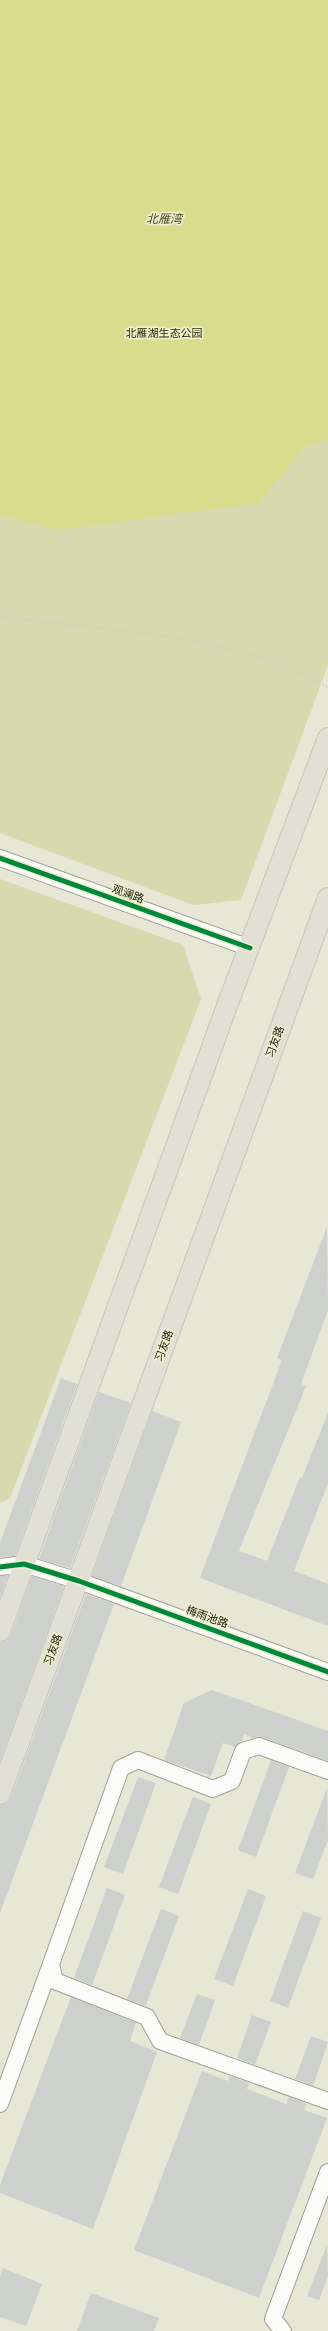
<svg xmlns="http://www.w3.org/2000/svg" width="328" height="2331" font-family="'Work Sans','Noto Sans SC',sans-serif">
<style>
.green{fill:#d7daae}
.water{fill:#d9dc8d}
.building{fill:#ced0ce}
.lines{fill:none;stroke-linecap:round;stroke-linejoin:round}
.minor-casing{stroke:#a0a193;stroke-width:18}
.major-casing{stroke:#c4c4bb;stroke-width:22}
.path{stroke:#cccdc7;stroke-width:2.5;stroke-dasharray:1 3;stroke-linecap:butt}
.minor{stroke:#fbfbf9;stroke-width:16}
.major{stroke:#e0e0d5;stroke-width:20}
.cycleway-casing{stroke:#edefcc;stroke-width:8}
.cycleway{stroke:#00873e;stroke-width:5}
.labels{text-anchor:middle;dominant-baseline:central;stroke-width:3.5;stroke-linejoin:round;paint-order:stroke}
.park-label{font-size:11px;fill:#2b2c00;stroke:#edefcc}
.street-label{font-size:11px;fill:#18190d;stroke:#edefcc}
.water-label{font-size:12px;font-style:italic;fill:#4c4e22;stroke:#edefcc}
</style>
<rect width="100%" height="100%" fill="#e6e7d4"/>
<!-- green -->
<g class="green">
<polygon points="0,0 328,0 328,665 241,900 193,905 0,833"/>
<polygon points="0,879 183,945 201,999 10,1498 0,1503"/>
</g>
<!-- water -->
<polygon class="water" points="0,0 328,0 328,438 305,447 258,503 58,530 0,515"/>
<!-- building -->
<g class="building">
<polygon points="327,1227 328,1310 301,1384 306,1386 239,1551 267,1561 300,1477 302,1478 328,1413 328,1483 294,1571 328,1584 328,1626 200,1578 282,1360 277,1358"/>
<polygon points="61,1378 77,1384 15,1556 0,1557 0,1543"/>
<polygon points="99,1392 131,1403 70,1568 39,1559"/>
<polygon points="152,1411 181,1422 121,1586 92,1576"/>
<polygon points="0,1576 8,1576 0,1597"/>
<polygon points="32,1576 64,1586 0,1761 0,1642 7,1640 11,1635"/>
<polygon points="86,1594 114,1604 0,1913 0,1805 7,1803 11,1798"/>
<polygon points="212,1690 328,1731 328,1761 262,1737 253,1738 244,1734 242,1741 235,1747 223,1743 211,1776 164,1760 184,1703"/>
<polygon points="271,1760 289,1767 256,1857 238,1850"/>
<polygon points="138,1777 156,1783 123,1874 104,1867"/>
<polygon points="327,1788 328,1840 313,1879 295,1873"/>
<polygon points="193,1797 211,1804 178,1894 159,1887"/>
<polygon points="107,1888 125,1895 92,1985 74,1978"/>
<polygon points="248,1889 266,1896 233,1986 214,1979"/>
<polygon points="161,1909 179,1916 146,2005 143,2005 127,1999"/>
<polygon points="303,1911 321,1918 288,2008 270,2001"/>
<polygon points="197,1994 215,2000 199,2045 180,2038"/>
<polygon points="71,1997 136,2023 130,2041 157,2052 93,2229 0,2193 0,2185"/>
<polygon points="252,2015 271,2022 255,2065 237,2058"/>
<polygon points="311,2036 328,2042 313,2086 295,2079"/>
<polygon points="202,2071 228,2081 230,2076 249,2083 247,2089 286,2104 289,2097 307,2104 304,2110 327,2118 259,2298 134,2250"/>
<polygon points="327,2245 328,2276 319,2300 307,2296"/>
<polygon points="3,2268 42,2284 26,2326 0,2317 0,2277"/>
<polygon points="91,2293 159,2318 154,2331 77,2331"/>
</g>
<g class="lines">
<defs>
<g id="minor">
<polyline points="0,858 250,948"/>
<polyline points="0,1567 24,1564 79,1581 328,1672"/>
<polyline points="328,1771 259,1746 243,1751 232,1781 213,1789 138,1760 121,1768 51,1964 55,1981 147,2017 160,2041 328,2101"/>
<polyline points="0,2104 51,1964"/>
<polyline points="283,2331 273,2319 328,2172"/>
</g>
<g id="major">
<polyline points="0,1631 228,1003 328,738"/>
<polyline points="0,1794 328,898"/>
</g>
</defs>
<!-- minor casing -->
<use href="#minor" class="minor-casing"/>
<!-- major casing -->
<use href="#major" class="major-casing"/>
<!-- path -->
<polyline class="path" points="0,617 145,633 207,643 272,660 328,687"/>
<!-- minor -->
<use href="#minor" class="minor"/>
<!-- major -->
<use href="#major" class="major"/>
<defs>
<g id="cycleway">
<polyline points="0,858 250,948"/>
<polyline points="0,1567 24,1564 79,1581 328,1672"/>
</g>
</defs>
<!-- cycleway casing -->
<use href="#cycleway" class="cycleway-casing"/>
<!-- cycleway -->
<use href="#cycleway" class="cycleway"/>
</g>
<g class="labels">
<!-- park labels -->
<g class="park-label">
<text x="164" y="333">北雁湖生态公园</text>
</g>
<!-- street labels -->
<g class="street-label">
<text transform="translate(128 894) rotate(20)">观澜路</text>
<text transform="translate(275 1042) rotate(-70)">习友路</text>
<text transform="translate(164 1346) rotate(-70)">习友路</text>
<text transform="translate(207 1617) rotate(20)">梅雨池路</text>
<text transform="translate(53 1650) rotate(-70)">习友路</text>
</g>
<!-- water labels -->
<g class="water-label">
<text x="164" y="219">北雁湾</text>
</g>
</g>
</svg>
